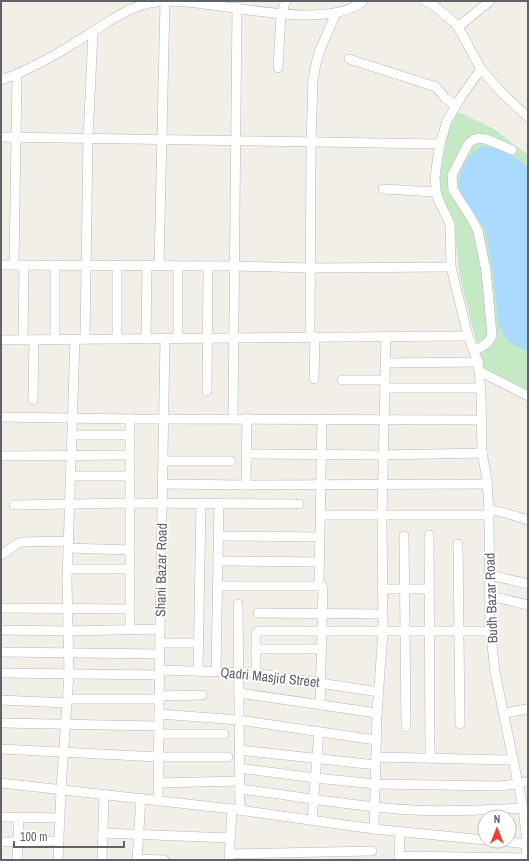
<svg xmlns="http://www.w3.org/2000/svg" width="529" height="861" font-family="'Archivo Narrow',sans-serif">
<style>
.green{fill:#c5e8c5}
.water{fill:#aadaff}
.lines{fill:none;stroke-linecap:round;stroke-linejoin:round}
.minor-casing{stroke:#b5b8bc;stroke-width:10}
.minor{stroke:#fff;stroke-width:9}
.labels{text-anchor:middle;dominant-baseline:central;stroke-width:3.5;stroke-linejoin:round;paint-order:stroke}
.street-label{font-size:14px;fill:#5f6368;stroke:#fff}
</style>
<rect width="100%" height="100%" fill="#f1efe8"/>
<!-- green -->
<polygon class="green" points="456,111 494,129 528,155 528,392 484,369 470,317 459,272 455,232 448,208 440,195 440,173 449,126"/>
<!-- water -->
<path class="water" d="M481,146C501,145 512,155 528,167V352L509,342L499,326L496,304L493,273L485,229L461,196L459,181L461,170L469,157Z"/>
<g class="lines">
<defs>
<g id="minor">
<polyline points="425,1 432,4 457,25 481,69 502,93 528,117"/>
<polyline points="458,27 490,1"/>
<polyline points="349,59 436,87 445,98 456,106"/>
<polyline points="278,68 281,14 286,1"/>
<polyline points="481,69 461,97 447,121 440,144 437,162 435,177 436,192 439,201 450,224 451,267 468,336 478,362 479,371 481,393 482,453 487,479 489,515 490,627 495,672 523,808 527,844 526,860"/>
<path d="M1,80C33,69 64,50 92,32C118,16 135,2 167,1C217,0 325,33 363,1"/>
<polyline points="1,137 440,144"/>
<polyline points="383,189 436,192"/>
<polyline points="1,265 235,266 311,268 451,267"/>
<polyline points="14,265 17,75"/>
<polyline points="159,266 165,1"/>
<polyline points="178,266 178,338"/>
<polyline points="310,337 311,142 313,79 316,64 320,50 336,13"/>
<polyline points="55,339 55,265"/>
<polyline points="85,339 88,138 93,32"/>
<polyline points="117,339 117,265"/>
<polyline points="146,339 147,265"/>
<polyline points="1,340 468,336"/>
<polyline points="23,340 24,265"/>
<path d="M474,351C481,347 489,344 492,335L486,271L478,231L470,216L453,190L452,175L466,148L469,143L473,140L478,138L486,139L512,150"/>
<polyline points="386,363 478,362"/>
<polyline points="479,371 528,396"/>
<polyline points="314,379 315,337"/>
<polyline points="342,380 385,380"/>
<polyline points="385,388 481,388"/>
<polyline points="207,391 208,266"/>
<polyline points="33,400 34,340"/>
<polyline points="1,417 130,419 481,420"/>
<polyline points="233,418 237,7"/>
<polyline points="130,419 130,629"/>
<polyline points="72,435 130,435"/>
<polyline points="247,454 383,455 482,453"/>
<polyline points="1,456 130,455"/>
<polyline points="163,461 231,461"/>
<polyline points="71,476 130,476"/>
<polyline points="163,484 246,485 247,418"/>
<polyline points="246,485 487,484"/>
<polyline points="14,505 130,503 299,504"/>
<polyline points="489,509 505,513 528,520"/>
<polyline points="321,515 489,515"/>
<polyline points="429,535 430,758"/>
<polyline points="219,536 320,537"/>
<polyline points="404,536 406,727"/>
<polyline points="458,544 460,724"/>
<polyline points="69,548 130,550"/>
<polyline points="1,555 17,544 22,542 69,541"/>
<polyline points="218,561 320,562"/>
<polyline points="68,569 130,569"/>
<polyline points="490,575 528,584"/>
<polyline points="319,585 322,419"/>
<polyline points="218,586 322,586 323,589 320,705"/>
<polyline points="383,589 429,589"/>
<polyline points="490,596 528,605"/>
<polyline points="238,604 240,810"/>
<polyline points="1,608 130,609"/>
<polyline points="258,613 383,614"/>
<polyline points="1,630 68,631 160,629"/>
<polyline points="160,643 199,643"/>
<polyline points="256,649 322,649"/>
<polyline points="1,652 160,654"/>
<polyline points="160,670 253,673 379,692"/>
<polyline points="198,671 201,503"/>
<polyline points="216,671 219,503"/>
<polyline points="1,673 160,675"/>
<polyline points="256,673 256,634 258,631 490,631"/>
<polyline points="239,693 377,713"/>
<polyline points="160,696 202,695"/>
<polyline points="67,699 160,699"/>
<polyline points="1,700 67,703"/>
<polyline points="504,713 528,709"/>
<polyline points="159,714 239,720 376,740"/>
<polyline points="1,723 159,726"/>
<polyline points="159,734 224,734"/>
<polyline points="1,749 159,757 228,757"/>
<polyline points="239,750 376,765"/>
<polyline points="376,757 514,760"/>
<polyline points="239,768 315,778 376,784 498,786 518,784 528,781"/>
<polyline points="1,783 232,809 374,829 485,840"/>
<polyline points="159,783 239,781"/>
<path d="M240,789C297,796 355,807 413,810C450,812 487,810 523,808"/>
<polyline points="158,801 160,629 165,338"/>
<polyline points="1,817 60,818"/>
<polyline points="312,820 319,732"/>
<polyline points="374,829 377,713 383,631 382,515 386,336"/>
<polyline points="103,833 230,838"/>
<polyline points="498,841 528,844"/>
<polyline points="1,842 59,841"/>
<polyline points="230,854 372,851"/>
<polyline points="399,856 526,858"/>
<polyline points="137,859 164,860"/>
<polyline points="17,860 19,818"/>
<polyline points="58,860 61,790 69,674 67,581 75,339"/>
<polyline points="102,860 104,795"/>
<polyline points="137,860 141,798"/>
<polyline points="229,860 232,809"/>
<polyline points="399,860 400,831"/>
</g>
</defs>
<!-- minor casing -->
<use href="#minor" class="minor-casing"/>
<!-- minor -->
<use href="#minor" class="minor"/>
</g>
<g class="labels">
<!-- street labels -->
<g class="street-label">
<text transform="translate(161 570) rotate(-89)">Shani Bazar Road</text>
<text transform="translate(491 598) rotate(-92)">Budh Bazar Road</text>
<text transform="translate(270 677) rotate(6)">Qadri Masjid Street</text>
</g>
</g>
<!-- border -->
<rect width="529" height="861" fill="none" stroke="#5f6368" stroke-width="4"/>
<!-- north arrow -->
<g transform="translate(497 829)"><circle r="19" fill="#ffffff" stroke="#bfc1c3"/>
<path d="M0-3L7 15L0 10L-7 15Z" fill="#ea4335"/>
<text y="-6" font-size="11" font-weight="bold" text-anchor="middle" fill="#5f6368">N</text>
</g>
<!-- scale -->
<path d="M14 841v6h110v-6" fill="none" stroke="#5f6368" stroke-width="2"/>
<text x="20" y="841" font-size="12" fill="#5f6368" stroke="#ffffff" stroke-width="3" paint-order="stroke">100 m</text>
</svg>
